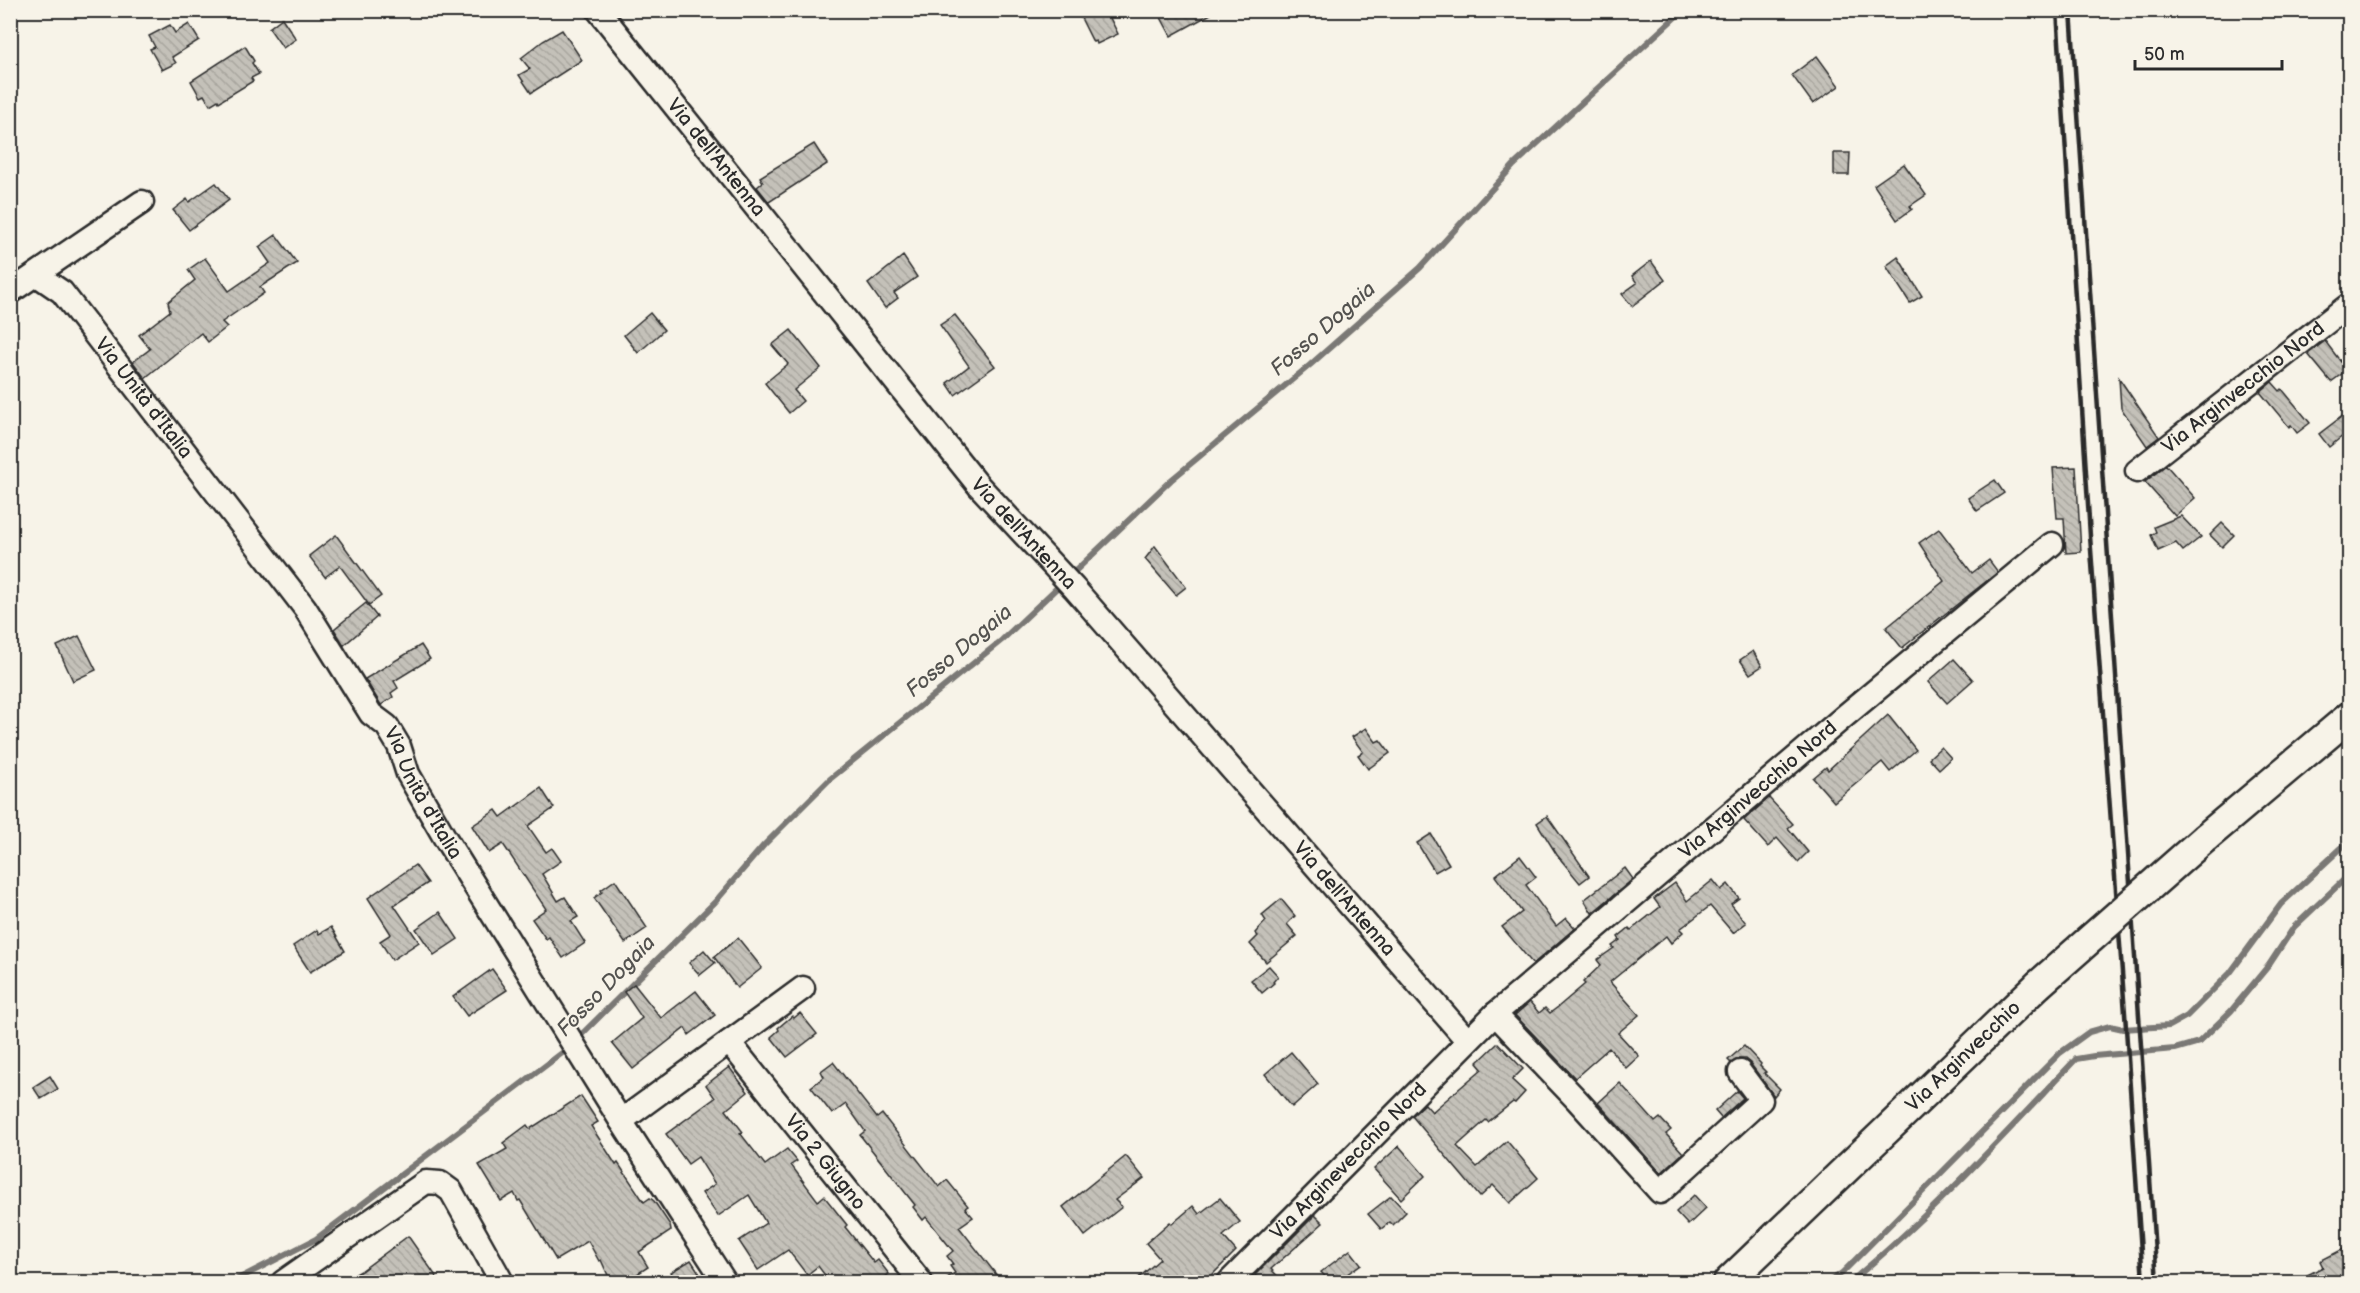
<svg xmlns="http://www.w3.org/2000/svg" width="2360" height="1293" font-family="'Balsamiq Sans',sans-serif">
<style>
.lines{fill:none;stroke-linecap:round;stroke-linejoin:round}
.stream{stroke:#7a7874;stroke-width:6}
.building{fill:url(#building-back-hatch);stroke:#2b2b2b;stroke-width:1.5}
.minor-casing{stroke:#2b2b2b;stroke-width:27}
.major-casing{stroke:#2b2b2b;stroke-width:33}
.minor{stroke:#f7f3e8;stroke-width:22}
.major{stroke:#f7f3e8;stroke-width:28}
.rail{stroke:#2b2b2b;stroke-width:4.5}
.major-bridge-casing{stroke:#2b2b2b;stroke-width:33;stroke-linecap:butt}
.major-bridge{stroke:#f7f3e8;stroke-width:28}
.labels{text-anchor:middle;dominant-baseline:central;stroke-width:4.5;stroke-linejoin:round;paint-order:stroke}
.street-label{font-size:20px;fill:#2b2b2b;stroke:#f7f3e8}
.water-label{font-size:21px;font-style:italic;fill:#53524f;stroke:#f7f3e8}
</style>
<defs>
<pattern id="building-back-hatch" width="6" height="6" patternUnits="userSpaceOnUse" patternTransform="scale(1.5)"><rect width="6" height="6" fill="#c4c1b9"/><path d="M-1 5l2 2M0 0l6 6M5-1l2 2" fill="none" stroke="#a9a69f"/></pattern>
</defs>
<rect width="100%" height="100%" fill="#f7f3e8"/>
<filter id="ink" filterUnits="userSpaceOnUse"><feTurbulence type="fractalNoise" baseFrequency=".0167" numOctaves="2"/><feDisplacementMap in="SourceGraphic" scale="12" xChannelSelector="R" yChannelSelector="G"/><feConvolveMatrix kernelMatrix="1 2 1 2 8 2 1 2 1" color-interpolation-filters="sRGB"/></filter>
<g filter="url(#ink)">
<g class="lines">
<!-- stream -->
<g class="stream">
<polyline points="1070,576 1171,480 1310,365 1420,268 1514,165 1683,10"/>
<polyline points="577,1039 715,902 764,845 830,779 1002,640 1062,583"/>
<polyline points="232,1282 316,1239 570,1047"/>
<polyline points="1829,1282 1842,1273 2060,1053 2089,1032 2110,1026 2123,1029 2169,1026 2187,1016 2230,973 2281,904 2350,840"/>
<path d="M1850,1282C1932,1215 2003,1136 2076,1059L2094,1056L2175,1049L2199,1042L2231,1011L2269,965L2294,927L2350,874"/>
</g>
</g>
<!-- building -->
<g class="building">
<polygon points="1077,10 1106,10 1118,34 1097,44 1096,41 1093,42"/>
<polygon points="1157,10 1218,10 1171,36"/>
<polygon points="282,18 296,39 283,48 269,28"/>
<polygon points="189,24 199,40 172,57 176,63 162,70 150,49 155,47 149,36 170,25 175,33"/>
<polygon points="562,30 582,60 531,93 519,75 530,69 521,58 543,41"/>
<polygon points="245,46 254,61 252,63 259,74 251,78 253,81 219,102 218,100 210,105 204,95 200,97 191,81"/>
<polygon points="1817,56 1839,86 1813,104 1792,75"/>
<polygon points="814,144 827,164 769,202 757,187 763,182 760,177"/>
<polygon points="1834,153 1850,153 1849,175 1834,175"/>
<polygon points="1904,164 1926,195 1910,206 1912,209 1897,220 1874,185"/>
<polygon points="216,183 229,200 189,230 173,210 187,199 189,202"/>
<polygon points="276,235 297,263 260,287 264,293 222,322 227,327 208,342 201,333 145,378 133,362 150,349 139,335 170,311 168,302 195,280 188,270 205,258 229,291 270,263 259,247"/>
<polygon points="903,256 917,277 894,293 898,298 885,308 868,284"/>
<polygon points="1898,257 1922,296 1910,303 1886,266"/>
<polygon points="1651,261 1665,280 1632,306 1622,294 1637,283 1632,276"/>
<polygon points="650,313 664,330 638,353 624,335"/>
<polygon points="955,315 995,366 955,395 947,383 969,366 940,325"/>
<polygon points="791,330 821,368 794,390 803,401 789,413 765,383 788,364 772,345"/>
<polygon points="2325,341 2347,370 2331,382 2308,354"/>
<polygon points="2119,378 2159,437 2147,446 2121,408"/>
<polygon points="2272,382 2280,391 2282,389 2310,423 2297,433 2291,425 2289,427 2260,392"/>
<polygon points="2349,411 2349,431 2329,447 2319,434"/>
<polygon points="2166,465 2195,498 2175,516 2145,482"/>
<polygon points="2076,467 2081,552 2066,553 2064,518 2057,518 2053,468"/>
<polygon points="1995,480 2004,493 1977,511 1968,498"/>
<polygon points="2181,516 2201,537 2183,551 2176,543 2158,551 2151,535 2156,532 2154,527"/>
<polygon points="2222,523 2234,535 2222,547 2210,535"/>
<polygon points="1939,529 1972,573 1989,560 1998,572 1902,648 1886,628 1944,581 1919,543"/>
<polygon points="336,535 381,596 369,605 340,566 325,577 309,556"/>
<polygon points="1155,546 1186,587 1176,595 1145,559"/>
<polygon points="366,603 377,617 344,645 334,629"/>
<polygon points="79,636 96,670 73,681 57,646"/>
<polygon points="421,645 430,659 394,681 398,688 391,693 393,697 381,705 365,679"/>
<polygon points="1753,651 1762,666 1750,674 1740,660"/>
<polygon points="1954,659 1973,680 1947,703 1928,682"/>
<polygon points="1888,715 1916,750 1890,772 1882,762 1834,802 1813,778 1826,767 1828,770"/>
<polygon points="1366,728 1376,742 1380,740 1390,753 1368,769 1358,755 1363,752 1352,737"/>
<polygon points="1941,747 1951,758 1939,769 1929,758"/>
<polygon points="541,788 554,808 528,826 546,852 552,848 561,861 542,874 558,901 565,897 578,917 571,921 585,943 563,958 549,937 546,939 532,919 546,909 503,844 489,853 472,826 496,810 501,817"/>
<polygon points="1769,798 1793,824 1788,828 1808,852 1798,862 1777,838 1768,847 1744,820"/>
<polygon points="1547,816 1589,876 1580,883 1557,855 1537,823"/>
<polygon points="1431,834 1449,864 1435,872 1417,843"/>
<polygon points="1520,856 1536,877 1526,885 1556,926 1566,918 1575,928 1533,964 1502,927 1522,912 1495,876"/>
<polygon points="415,865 428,883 394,905 419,942 392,960 380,941 391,934 368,898"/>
<polygon points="1625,868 1633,879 1592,913 1584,900"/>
<polygon points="615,880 647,928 625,943 594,898 602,892 601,890"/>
<polygon points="1713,880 1721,890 1728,884 1739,898 1731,904 1746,923 1733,933 1710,906 1680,929 1683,932 1671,943 1666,936 1610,982 1639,1015 1618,1033 1639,1056 1626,1068 1609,1048 1575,1078 1515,1015 1530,1002 1539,1013 1545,1008 1550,1013 1558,1007 1585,984 1583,982 1601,965 1597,960 1614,948 1612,946 1620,940 1618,937 1629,928 1631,930 1660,907 1654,899 1675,883 1687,901"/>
<polygon points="1281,899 1295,916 1287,924 1297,936 1266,962 1250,944 1258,936 1255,933 1266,921 1262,915"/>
<polygon points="440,912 458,939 434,955 416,929"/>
<polygon points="331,927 345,951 310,972 293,946 317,930 319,934"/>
<polygon points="738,938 762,968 737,988 714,957"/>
<polygon points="704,950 715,963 700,975 689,963"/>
<polygon points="1269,966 1278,976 1273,982 1274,983 1262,993 1251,980"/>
<polygon points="492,969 507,990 467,1016 453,997"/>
<polygon points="634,984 661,1018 696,991 715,1015 689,1035 685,1028 633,1069 612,1043 642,1018 624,992"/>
<polygon points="800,1013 817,1034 787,1057 771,1037 779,1030 778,1028 792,1016 794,1018"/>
<polygon points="1498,1043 1523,1069 1512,1080 1525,1092 1515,1103 1513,1102 1488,1122 1486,1120 1457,1146 1477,1167 1507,1141 1538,1178 1510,1203 1493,1185 1480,1197 1412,1116 1425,1104 1432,1112 1482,1069 1477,1063"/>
<polygon points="1744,1046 1761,1064 1760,1066 1766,1072 1764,1073 1780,1089 1774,1096 1750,1063 1745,1059 1738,1059 1731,1063 1728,1060"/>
<polygon points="1291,1052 1318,1084 1292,1107 1265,1074"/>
<polygon points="833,1062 877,1118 882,1114 939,1187 947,1180 968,1206 965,1208 973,1217 959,1227 1002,1282 941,1282 955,1273 950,1266 953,1264 947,1256 953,1251 926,1217 923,1220 913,1207 915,1205 860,1135 865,1131 846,1104 832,1114 811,1087 824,1077 821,1071"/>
<polygon points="729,1067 748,1092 726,1110 743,1132 740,1133 765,1165 787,1149 797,1161 791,1165 818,1201 824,1196 847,1225 845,1227 874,1263 878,1260 889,1274 879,1282 830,1282 818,1266 807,1275 788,1250 758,1270 739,1241 766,1223 749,1195 718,1216 702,1193 715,1184 698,1157 688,1164 666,1134 715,1098 706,1085"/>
<polygon points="50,1076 58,1089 41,1099 33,1087"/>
<polygon points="1620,1083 1655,1122 1660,1118 1671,1130 1666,1134 1683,1153 1661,1173 1598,1103"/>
<polygon points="1737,1091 1743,1098 1721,1118 1715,1111"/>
<polygon points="581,1096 598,1122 591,1126 616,1165 618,1163 644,1202 650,1198 654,1201 670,1225 671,1231 639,1252 648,1267 634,1276 637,1282 611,1282 601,1260 599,1261 588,1241 556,1260 520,1200 518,1201 514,1193 501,1201 479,1165 507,1149 503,1143 527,1125 530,1129"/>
<polygon points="1399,1146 1425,1176 1401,1199 1374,1169"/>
<polygon points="1126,1156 1144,1178 1115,1200 1122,1207 1085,1236 1063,1207"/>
<polygon points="1694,1195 1706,1208 1688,1225 1676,1212"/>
<polygon points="1391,1196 1406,1212 1393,1225 1390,1222 1381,1229 1368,1214"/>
<polygon points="1220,1198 1240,1222 1223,1236 1236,1251 1205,1282 1134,1282 1160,1259 1146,1243 1170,1222 1172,1224 1193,1206 1199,1214"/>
<polygon points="1315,1215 1323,1223 1271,1269 1283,1282 1261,1282 1255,1275"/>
<polygon points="408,1236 440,1282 342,1282 361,1271"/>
<polygon points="2349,1246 2349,1282 2294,1282 2323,1267 2320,1261"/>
<polygon points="1350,1250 1361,1264 1336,1282 1330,1282 1321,1272"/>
<polygon points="691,1260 705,1282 677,1282 671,1272"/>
</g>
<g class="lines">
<defs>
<g id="minor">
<path id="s1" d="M598,10L979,486L1074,588L1467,1040"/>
<path id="s2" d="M37,275L62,292L305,608L371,714L387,726L399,746L408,774L445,838L621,1121L725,1282"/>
<polyline points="10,292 142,202"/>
<path id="s3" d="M2137,471L2350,304"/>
<polyline points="1495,1014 1577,1100 1660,1192 1761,1100 1740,1072"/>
<path id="s4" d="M729,1042L921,1282"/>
<polyline points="621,1121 803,988"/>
<polyline points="283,1282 426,1182 440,1183 451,1191 502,1282"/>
<path id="s5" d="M1229,1282L1495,1014L1846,715L2052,544"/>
</g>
<g id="major">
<polyline points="2205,838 2350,716"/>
<path id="s6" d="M1728,1282L2038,985"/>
</g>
</defs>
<!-- minor casing -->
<use href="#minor" class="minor-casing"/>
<!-- major casing -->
<use href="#major" class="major-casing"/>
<!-- minor -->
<use href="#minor" class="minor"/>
<!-- major -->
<use href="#major" class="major"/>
<!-- rail -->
<g class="rail">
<polyline points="2057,10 2090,536 2125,1013 2143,1282"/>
<polyline points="2071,10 2157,1282"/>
</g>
<defs>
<polyline id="major-bridge" points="2038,985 2205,838"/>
</defs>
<!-- major-bridge casing -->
<use href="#major-bridge" class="major-bridge-casing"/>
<!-- major-bridge -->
<use href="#major-bridge" class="major-bridge"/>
</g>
</g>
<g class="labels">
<!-- street labels -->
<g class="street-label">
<text stroke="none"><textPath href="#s1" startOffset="189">Via dell'Antenna</textPath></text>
<text stroke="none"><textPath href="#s3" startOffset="135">Via Arginvecchio Nord</textPath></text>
<text stroke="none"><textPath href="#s2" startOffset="164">Via Unità d'Italia</textPath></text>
<text stroke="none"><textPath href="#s1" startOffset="675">Via dell'Antenna</textPath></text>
<text stroke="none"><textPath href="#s5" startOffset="723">Via Arginvecchio Nord</textPath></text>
<text stroke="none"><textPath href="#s2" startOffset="650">Via Unità d'Italia</textPath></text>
<text stroke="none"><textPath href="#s1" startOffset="1161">Via dell'Antenna</textPath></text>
<text stroke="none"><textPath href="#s6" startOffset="326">Via Arginvecchio</textPath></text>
<text stroke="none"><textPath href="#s5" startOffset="170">Via Arginevecchio Nord</textPath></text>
<text stroke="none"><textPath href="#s4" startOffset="154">Via 2 Giugno</textPath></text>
</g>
<!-- water labels -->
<g class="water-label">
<text transform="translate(1323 329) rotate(-41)">Fosso Dogaia</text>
<text transform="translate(959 651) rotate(-40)">Fosso Dogaia</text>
<text transform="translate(606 986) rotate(-46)">Fosso Dogaia</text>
</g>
</g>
<!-- margin -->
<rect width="2360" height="1293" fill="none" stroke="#f7f3e8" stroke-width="36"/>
<rect x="18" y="18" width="2324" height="1257" fill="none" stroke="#2b2b2b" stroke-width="2" filter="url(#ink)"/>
<!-- scale -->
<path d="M2135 60v9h147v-9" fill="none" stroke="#2b2b2b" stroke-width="3"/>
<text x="2144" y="60" font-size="18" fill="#2b2b2b" stroke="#f7f3e8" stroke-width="4.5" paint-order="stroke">50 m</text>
</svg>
